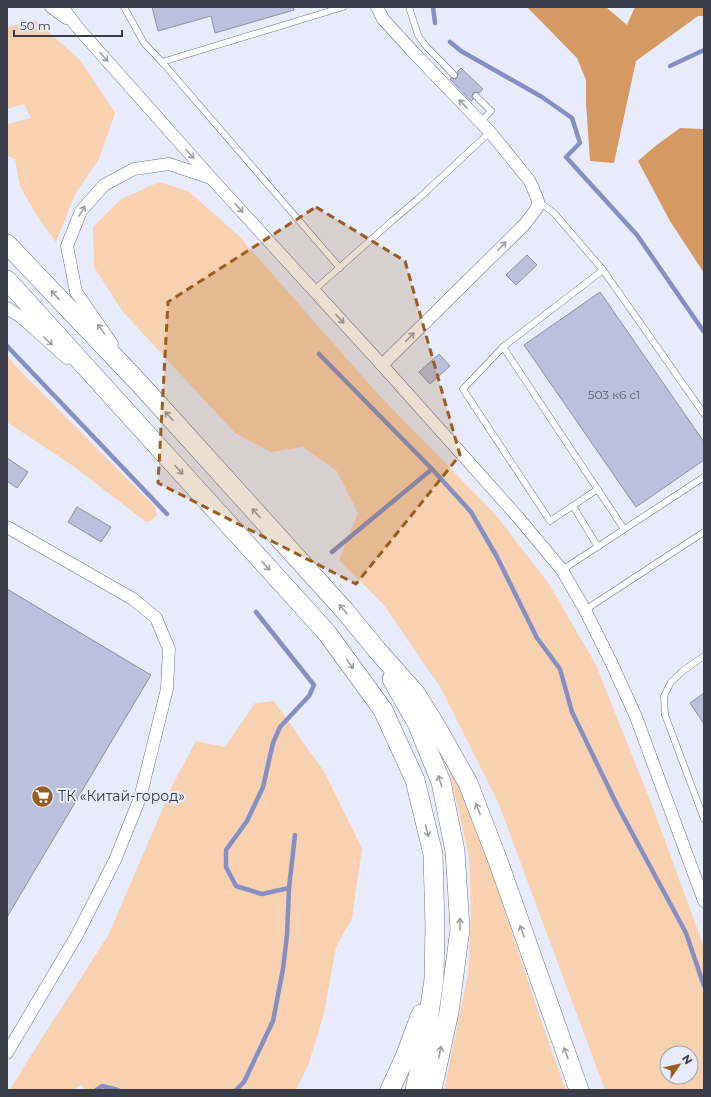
<svg xmlns="http://www.w3.org/2000/svg" width="711" height="1097" font-family="Montserrat,sans-serif">
<style>
.green{fill:#f8d1b0;fill-rule:evenodd}
.forest{fill:#d59962}
.lines{fill:none;stroke-linecap:round;stroke-linejoin:round}
.stream{stroke:#868fc4;stroke-width:4.5}
.building{fill:#bbc1dc;stroke:#8b90a9}
.service-casing{stroke:#6d728b;stroke-width:7}
.minor-casing{stroke:#6d728b;stroke-width:13}
.primary-casing{stroke:#6d728b;stroke-width:20}
.service{stroke:#fff;stroke-width:6}
.minor{stroke:#fff;stroke-width:12}
.primary{stroke:#fff;stroke-width:19}
.oneway{stroke:#9c9ea3}
.marked{fill:#995e1f;fill-opacity:0.2;stroke:#995e1f;stroke-width:3;stroke-dasharray:8 5;stroke-linejoin:round}
.labels{text-anchor:middle;dominant-baseline:central;stroke-width:4;stroke-linejoin:round;paint-order:stroke}
.number-label{font-size:12px;fill:#5a5d6c}
.poi-label{font-size:14px;fill:#3a3c47;stroke:#e8ebfc;text-anchor:start}
</style>
<rect width="100%" height="100%" fill="#e8ebfc"/>
<!-- green -->
<g class="green">
<polygon points="36,21 80,60 115,113 99,159 75,194 56,242 37,216 20,186 15,159 7,156 7,124 31,118 24,104 7,109 7,27"/>
<path d="M159,182L188,191L238,235L376,392L495,514L549,584L596,665L650,800L704,947V1090H605L498,802L441,688L383,604L339,560L358,513L337,471L303,447L271,452L235,433L123,312L94,267L93,227L121,199ZM667,1053H691V1077H667Z"/>
<polygon points="7,356 22,373 155,507 157,515 151,521 146,522 76,468 7,422"/>
<polygon points="274,701 325,773 362,849 352,918 336,947 324,1013 309,1063 296,1090 86,1090 81,1085 72,1090 10,1090 28,1060 109,934 174,782 196,741 225,747 255,703"/>
<polygon points="446,756 462,788 479,832 540,1017 566,1090 444,1090 468,974 471,914 469,857"/>
</g>
<!-- forest -->
<g class="forest">
<polygon points="527,7 607,7 607,8 627,25 635,7 704,7 704,16 698,16 636,61 614,163 590,161 586,103 586,80 577,58"/>
<polygon points="680,128 704,129 704,273 670,221 638,161 654,147"/>
</g>
<g class="lines">
<!-- stream -->
<g class="stream">
<polyline points="433,7 435,23"/>
<polyline points="450,42 461,51 542,97 572,118 580,143 566,157 637,235 704,332"/>
<polyline points="670,66 704,50"/>
<polyline points="7,346 167,514"/>
<polyline points="319,354 432,469 471,512 497,557 537,638 560,669 572,712 617,805 686,933 704,986"/>
<polyline points="332,552 432,469"/>
<polyline points="289,888 295,835"/>
<polyline points="96,1090 102,1086 118,1090"/>
<polyline points="236,1090 244,1082 273,1021 283,969 287,935 289,888 262,894 236,886 226,867 226,850 247,821 263,787 273,743 280,727 309,696 314,685 256,612"/>
</g>
</g>
<!-- building -->
<g class="building">
<polygon points="152,7 293,7 294,10 215,33 211,16 158,31"/>
<polygon points="461,68 483,89 479,93 475,92 473,93 472,97 473,99 471,101 450,79 451,78 455,79 457,78 458,74 457,72"/>
<polygon points="527,255 537,265 516,285 506,275"/>
<polygon points="600,292 704,442 704,460 636,507 524,345"/>
<polygon points="439,354 450,366 430,384 419,372"/>
<polygon points="7,458 28,472 17,488 7,481"/>
<polygon points="77,507 111,527 101,542 68,522"/>
<polygon points="7,589 151,675 7,917"/>
<polygon points="704,693 704,724 690,703"/>
</g>
<g class="lines">
<defs>
<g id="service">
<polyline points="124,7 144,43 162,62 340,268"/>
<polyline points="409,7 418,35 425,45 454,75"/>
<polyline points="162,62 343,7"/>
<polyline points="476,96 491,111 480,122"/>
<polyline points="538,201 554,213 603,270 704,414"/>
<polyline points="603,270 503,347 624,529"/>
<polyline points="313,291 392,221 418,199 490,132"/>
<polyline points="503,347 463,389 550,521 598,489"/>
<polyline points="573,506 598,547"/>
<polyline points="562,570 704,477"/>
<polyline points="585,610 704,532"/>
<polyline points="704,656 684,670 671,682 664,696 665,715 704,819"/>
</g>
<g id="minor">
<polyline points="51,7 66,18"/>
<polyline points="62,7 78,28 212,179 382,365 517,516 562,570 585,610 612,664 636,717 704,901"/>
<polyline points="377,7 383,19 415,54 490,132 529,180 535,193 538,201 537,208 525,224 382,365"/>
<polyline points="7,308 21,317 67,358"/>
<polyline points="112,344 76,292 67,246 81,211 104,185 134,169 169,164 211,178"/>
<polyline points="7,527 133,599 156,618 169,649 167,689 140,798 115,860 77,935 7,1053"/>
</g>
<g id="primary">
<polyline points="7,244 140,384 345,611 377,650 416,694 437,728 468,783 498,861 579,1090"/>
<polyline points="7,280 327,633 383,710 415,780 433,854 435,928 434,979 424,1049 415,1090"/>
<polyline points="392,679 417,723 441,782 455,851 460,929 449,1012 432,1090"/>
<polyline points="390,1090 405,1057 421,1014"/>
</g>
</defs>
<!-- service casing -->
<use href="#service" class="service-casing"/>
<!-- minor casing -->
<use href="#minor" class="minor-casing"/>
<!-- primary casing -->
<use href="#primary" class="primary-casing"/>
<!-- service -->
<use href="#service" class="service"/>
<!-- minor -->
<use href="#minor" class="minor"/>
<!-- primary -->
<use href="#primary" class="primary"/>
</g>
<!-- one-way arrows -->
<defs><path id="oneway-shaft" d="M-6 0H5M1.5-3L5.5 0L1.5 3" fill="none" stroke-width="1.6" stroke-linecap="round" stroke-linejoin="round"/></defs>
<g class="oneway">
<use href="#oneway-shaft" transform="translate(104 57) rotate(48)"/>
<use href="#oneway-shaft" transform="translate(463 104) rotate(-134)"/>
<use href="#oneway-shaft" transform="translate(190 154) rotate(48)"/>
<use href="#oneway-shaft" transform="translate(239 208) rotate(48)"/>
<use href="#oneway-shaft" transform="translate(82 211) rotate(-59)"/>
<use href="#oneway-shaft" transform="translate(502 246) rotate(-45)"/>
<use href="#oneway-shaft" transform="translate(55 295) rotate(-133)"/>
<use href="#oneway-shaft" transform="translate(340 319) rotate(47)"/>
<use href="#oneway-shaft" transform="translate(101 329) rotate(-125)"/>
<use href="#oneway-shaft" transform="translate(410 337) rotate(-45)"/>
<use href="#oneway-shaft" transform="translate(48 341) rotate(42)"/>
<use href="#oneway-shaft" transform="translate(169 416) rotate(-132)"/>
<use href="#oneway-shaft" transform="translate(179 470) rotate(48)"/>
<use href="#oneway-shaft" transform="translate(256 513) rotate(-132)"/>
<use href="#oneway-shaft" transform="translate(266 566) rotate(48)"/>
<use href="#oneway-shaft" transform="translate(343 609) rotate(-131)"/>
<use href="#oneway-shaft" transform="translate(350 664) rotate(54)"/>
<use href="#oneway-shaft" transform="translate(440 781) rotate(-108)"/>
<use href="#oneway-shaft" transform="translate(478 809) rotate(-111)"/>
<use href="#oneway-shaft" transform="translate(427 831) rotate(76)"/>
<use href="#oneway-shaft" transform="translate(460 924) rotate(-92)"/>
<use href="#oneway-shaft" transform="translate(522 931) rotate(-110)"/>
<use href="#oneway-shaft" transform="translate(440 1052) rotate(-78)"/>
<use href="#oneway-shaft" transform="translate(566 1053) rotate(-110)"/>
</g>
<!-- marked area -->
<path class="marked" d="M316,207L405,261L460,455L356,584L158,483L168,302Z"/>
<!-- icons -->
<defs>
<symbol id="supermarket-disc" viewBox="-11 -11 22 22"><circle r="9.5" fill="#995e1f" stroke="#e8ebfc"/><path d="M-6-5.5h2.5l.6 2H6L4.5 2H-2.5L-4.4-4H-6ZM-1.5 3.2a1.3 1.3 0 1 0 .1 0ZM3 3.2a1.3 1.3 0 1 0 .1 0Z" fill="#fff"/></symbol>
</defs>
<g fill-rule="evenodd">
<use href="#supermarket-disc" x="30" y="784" width="25" height="25"/>
</g>
<g class="labels">
<!-- number labels -->
<g class="number-label">
<text x="614" y="394">503 к6 с1</text>
</g>
<!-- poi labels -->
<g class="poi-label">
<text x="58" y="796">ТК «Китай-город»</text>
</g>
</g>
<!-- border -->
<rect width="711" height="1097" fill="none" stroke="#3a3c47" stroke-width="16"/>
<!-- north arrow -->
<g transform="translate(679 1065) rotate(56)"><circle r="19" fill="#e8ebfc" stroke="#a2a5b4"/>
<path d="M0-3L7 15L0 10L-7 15Z" fill="#995e1f"/>
<text y="-6" font-size="11" font-weight="bold" text-anchor="middle" fill="#3a3c47">N</text>
</g>
<!-- scale -->
<path d="M14 30v6h108v-6" fill="none" stroke="#3a3c47" stroke-width="2"/>
<text x="20" y="30" font-size="12" fill="#3a3c47" stroke="#e8ebfc" stroke-width="3" paint-order="stroke">50 m</text>
</svg>
